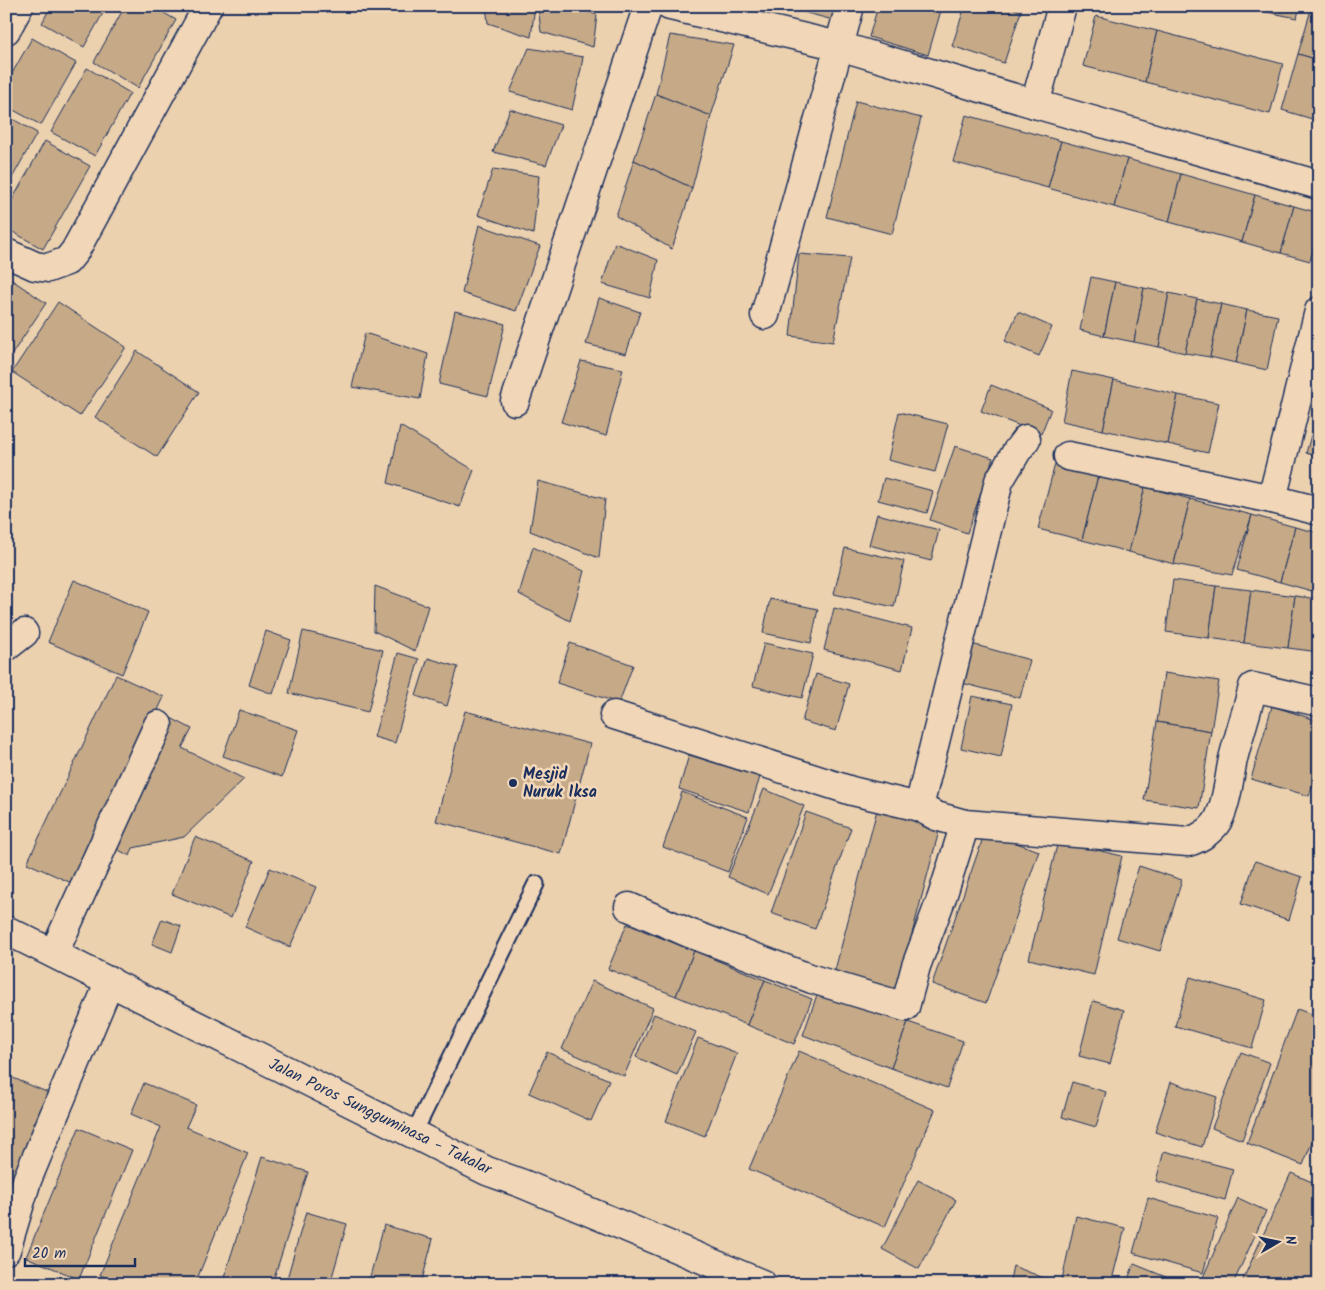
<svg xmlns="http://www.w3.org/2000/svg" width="1325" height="1290" font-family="Kalam,sans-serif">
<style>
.building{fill:#c6aa87;stroke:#1b2f5e}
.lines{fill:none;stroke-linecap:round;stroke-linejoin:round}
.service-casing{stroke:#1b2f5e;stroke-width:19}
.minor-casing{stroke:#1b2f5e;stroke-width:31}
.trunk-casing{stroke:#1b2f5e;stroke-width:31}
.service{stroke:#f1d7b8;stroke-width:15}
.minor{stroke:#f1d7b8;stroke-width:28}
.trunk{stroke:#f1d7b8;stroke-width:28}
.poi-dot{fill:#1b2f5e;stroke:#f1d7b8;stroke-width:2}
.labels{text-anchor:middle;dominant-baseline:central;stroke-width:5;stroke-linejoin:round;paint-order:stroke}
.poi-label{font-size:16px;font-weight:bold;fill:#1b2f5e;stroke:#f1d7b8;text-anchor:start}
.street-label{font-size:16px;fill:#1b2f5e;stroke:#f1d7b8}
</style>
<rect width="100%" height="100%" fill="#ecd1af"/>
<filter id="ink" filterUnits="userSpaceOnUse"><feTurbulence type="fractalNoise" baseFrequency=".02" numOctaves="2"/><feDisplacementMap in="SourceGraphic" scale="10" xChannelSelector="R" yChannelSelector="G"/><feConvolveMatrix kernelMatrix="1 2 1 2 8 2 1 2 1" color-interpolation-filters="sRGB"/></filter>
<g filter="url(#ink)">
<!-- building -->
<g class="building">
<polygon points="51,6 107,6 84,47 42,23"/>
<polygon points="125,6 152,6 176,20 138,88 94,62"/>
<polygon points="486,6 535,6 531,37 488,23"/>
<polygon points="538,6 571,6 597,15 593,47 541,32"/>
<polygon points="780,6 841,6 837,21"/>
<polygon points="878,6 938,6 942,7 928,55 869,37"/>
<polygon points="965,6 1006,6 1021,11 1004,63 952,46"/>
<polygon points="1006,6 1022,6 1021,11"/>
<polygon points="1237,6 1300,6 1297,18"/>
<polygon points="1312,6 1319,6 1319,60 1298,54"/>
<polygon points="1096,16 1157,31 1145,82 1083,66"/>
<polygon points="1157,31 1283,64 1270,114 1145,82"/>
<polygon points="670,35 734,45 711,116 656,94"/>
<polygon points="32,38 76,63 41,125 6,106 6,84"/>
<polygon points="529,48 583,57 581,69 572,110 510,92"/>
<polygon points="1298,54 1319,60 1319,121 1282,110"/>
<polygon points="87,68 130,93 95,156 51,132"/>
<polygon points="656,94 711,116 692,188 634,160"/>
<polygon points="856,101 921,118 892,234 827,217"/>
<polygon points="510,109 561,125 546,165 493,152"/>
<polygon points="6,115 37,133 6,189"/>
<polygon points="966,115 1061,141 1048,188 953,162"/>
<polygon points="45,141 90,166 43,249 6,228 6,211"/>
<polygon points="1061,141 1127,159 1114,207 1048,188"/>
<polygon points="1127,159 1181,174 1169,222 1114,207"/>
<polygon points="634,160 692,188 672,249 616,216"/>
<polygon points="493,169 539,176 533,234 478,215"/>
<polygon points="1181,174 1255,195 1242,242 1169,222"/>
<polygon points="1255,195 1294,206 1281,253 1242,242"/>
<polygon points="1294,206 1319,213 1319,231 1310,261 1281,253"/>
<polygon points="479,225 540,246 516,311 462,293"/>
<polygon points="615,243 658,260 650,298 602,284"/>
<polygon points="799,254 850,258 833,342 790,336"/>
<polygon points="6,276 46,303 6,363"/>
<polygon points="1091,277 1115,282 1104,336 1080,330"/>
<polygon points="1115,282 1144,288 1134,342 1104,336"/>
<polygon points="1144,288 1169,293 1159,347 1134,342"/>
<polygon points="1169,293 1197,299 1185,353 1159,347"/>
<polygon points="599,298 640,312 626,354 586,344"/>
<polygon points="1197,299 1221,304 1210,357 1185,353"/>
<polygon points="58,302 126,347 80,416 12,372"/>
<polygon points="1221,304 1247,310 1236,363 1210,357"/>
<polygon points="1247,310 1278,316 1267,370 1236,363"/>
<polygon points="455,311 505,324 488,396 439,384"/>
<polygon points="1018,312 1052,327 1039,356 1005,341"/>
<polygon points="365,333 428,354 420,399 352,387"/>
<polygon points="137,351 199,392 157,457 95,417"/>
<polygon points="581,361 623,369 606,436 561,422"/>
<polygon points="1072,371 1114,380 1103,430 1062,421"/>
<polygon points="1114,380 1178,395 1168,444 1103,430"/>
<polygon points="991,385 1051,409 1041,434 981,411"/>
<polygon points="1178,395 1219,403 1208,453 1168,444"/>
<polygon points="1319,407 1319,457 1306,453"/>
<polygon points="899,412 948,424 935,472 888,460"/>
<polygon points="400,426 474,470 460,507 388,483"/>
<polygon points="955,446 993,458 967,533 930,520"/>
<polygon points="1055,464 1098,476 1082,540 1038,529"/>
<polygon points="1098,476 1145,487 1129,552 1082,540"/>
<polygon points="884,478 933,491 927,513 878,500"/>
<polygon points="538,481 605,499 599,558 530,531"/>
<polygon points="1145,487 1190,499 1174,564 1129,552"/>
<polygon points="1190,499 1252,515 1232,575 1174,564"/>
<polygon points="877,514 939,530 931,561 869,545"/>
<polygon points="1252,515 1295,527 1280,582 1237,570"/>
<polygon points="1295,527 1319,533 1319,593 1280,582"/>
<polygon points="533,547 584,571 570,621 519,594"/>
<polygon points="845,548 904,561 894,607 834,594"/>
<polygon points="74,580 148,612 122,674 48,642"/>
<polygon points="1173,580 1216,586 1209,638 1166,632"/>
<polygon points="375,586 428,606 415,651 374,631"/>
<polygon points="1216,586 1251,590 1244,643 1209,638"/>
<polygon points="1251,590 1295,596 1288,648 1244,643"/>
<polygon points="1295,596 1319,599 1319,652 1288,648"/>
<polygon points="770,599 818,609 811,643 763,633"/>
<polygon points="834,608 912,628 902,670 824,650"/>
<polygon points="266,631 291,640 273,694 249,685"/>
<polygon points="303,631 383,650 368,712 289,693"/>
<polygon points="570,643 633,665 619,703 557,683"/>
<polygon points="764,643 813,654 802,698 753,686"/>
<polygon points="968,643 1030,660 1020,698 958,682"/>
<polygon points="398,653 419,659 395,743 374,737"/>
<polygon points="428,658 458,667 447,706 416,696"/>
<polygon points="1164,673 1219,681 1211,731 1157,722"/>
<polygon points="816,674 849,684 836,731 802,721"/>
<polygon points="116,675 164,697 76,885 27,863"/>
<polygon points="972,696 1012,704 1001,757 961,748"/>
<polygon points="1272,706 1319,721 1319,765 1309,796 1251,779"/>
<polygon points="239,710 298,730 282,777 223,756"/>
<polygon points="465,711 590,744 561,854 436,821"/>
<polygon points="169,717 192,729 182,748 244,779 184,837 133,848 130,856 107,844"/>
<polygon points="1157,722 1211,731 1199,808 1144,800"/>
<polygon points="689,755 760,777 749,812 679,789"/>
<polygon points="764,789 804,806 768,894 728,877"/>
<polygon points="682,792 748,817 728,872 663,847"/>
<polygon points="877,810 940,827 897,991 834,974"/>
<polygon points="806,812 851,828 815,929 771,913"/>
<polygon points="985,832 1039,851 986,1003 932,984"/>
<polygon points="195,837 254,861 231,918 172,894"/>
<polygon points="1058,841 1122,856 1094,975 1029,959"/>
<polygon points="1255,861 1302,877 1289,920 1241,904"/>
<polygon points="1139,866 1182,880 1160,951 1117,938"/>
<polygon points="270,868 316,887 290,947 245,927"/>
<polygon points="162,919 181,926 172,952 152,944"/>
<polygon points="627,924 694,951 676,996 608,969"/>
<polygon points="694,951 765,980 747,1025 676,996"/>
<polygon points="1190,977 1266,1000 1252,1048 1175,1026"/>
<polygon points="765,980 812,999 794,1044 747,1025"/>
<polygon points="592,981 653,1008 624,1076 562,1049"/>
<polygon points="819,989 908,1022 891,1068 803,1035"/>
<polygon points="1093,1001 1124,1010 1110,1064 1079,1056"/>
<polygon points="1297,1009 1319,1017 1319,1124 1303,1165 1247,1143"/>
<polygon points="654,1014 696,1032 677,1075 636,1057"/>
<polygon points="908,1022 963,1041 947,1088 891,1068"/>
<polygon points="698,1038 737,1053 705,1136 666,1121"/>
<polygon points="799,1051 935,1110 885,1227 749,1169"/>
<polygon points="547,1052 609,1080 591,1121 529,1093"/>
<polygon points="1241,1052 1270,1063 1242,1140 1212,1128"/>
<polygon points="6,1075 56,1096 6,1218"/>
<polygon points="1072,1082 1106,1092 1096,1127 1062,1117"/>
<polygon points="1171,1082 1217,1097 1202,1147 1155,1132"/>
<polygon points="144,1083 196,1105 186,1127 248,1153 195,1284 122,1284 100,1275 161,1127 131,1114"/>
<polygon points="79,1128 132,1150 79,1279 26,1257"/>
<polygon points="1164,1151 1233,1169 1225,1200 1156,1181"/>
<polygon points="262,1157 308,1172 272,1284 222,1284"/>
<polygon points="1291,1173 1319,1185 1319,1284 1241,1284"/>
<polygon points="918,1180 956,1200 919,1269 882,1249"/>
<polygon points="1148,1198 1218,1218 1203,1273 1133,1253"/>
<polygon points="1238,1198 1266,1211 1233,1284 1200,1284"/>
<polygon points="306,1212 347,1224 330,1284 291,1284 286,1282"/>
<polygon points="1076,1216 1125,1228 1111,1284 1061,1284"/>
<polygon points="384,1225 433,1239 421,1284 368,1284"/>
<polygon points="1134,1264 1183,1284 1126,1284"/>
<polygon points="1013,1266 1057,1283 1056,1284 1009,1284"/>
</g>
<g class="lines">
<defs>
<polyline id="service" points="413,1135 536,884"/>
<g id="minor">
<polyline points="670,6 839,46 1035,104 1319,185"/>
<polyline points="6,30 19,6"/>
<polyline points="1035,104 1062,6"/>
<polyline points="6,253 35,266 48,268 67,261 75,251 208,6"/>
<polyline points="765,315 850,6"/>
<polyline points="515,401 648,6"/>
<polyline points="1068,456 1272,499 1319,511"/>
<polyline points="1272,499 1319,311"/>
<polyline points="6,647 24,633"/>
<polyline points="614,715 852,791 919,807 936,816 965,824"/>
<polyline points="919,807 999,481 1017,451 1026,439"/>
<path d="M629,907L689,933L812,979L905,1007L916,966L942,897L965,824L1188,842C1201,838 1215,829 1220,816C1228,798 1229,777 1233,759C1239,735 1247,711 1253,687L1319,702"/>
<polyline points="54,953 158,725"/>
<polyline points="6,1250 27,1180 110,981"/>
</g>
<polyline id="trunk" points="6,930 487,1171 523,1184 762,1284"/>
</defs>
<!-- service casing -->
<use href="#service" class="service-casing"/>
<!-- minor casing -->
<use href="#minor" class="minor-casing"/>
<!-- trunk casing -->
<use href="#trunk" class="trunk-casing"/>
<!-- service -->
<use href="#service" class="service"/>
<!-- minor -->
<use href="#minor" class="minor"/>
<!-- trunk -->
<use href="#trunk" class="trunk"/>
</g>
</g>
<!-- markers -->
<circle class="poi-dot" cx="513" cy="783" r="5"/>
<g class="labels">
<!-- poi labels -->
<g class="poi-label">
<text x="523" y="774">Mesjid<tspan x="523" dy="18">Nuruk Iksa</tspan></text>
</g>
<!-- street labels -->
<g class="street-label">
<text transform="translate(380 1117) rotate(26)">Jalan Poros Sungguminasa - Takalar</text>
</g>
</g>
<!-- margin -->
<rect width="1325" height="1290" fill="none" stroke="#f1d7b8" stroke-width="25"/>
<rect x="12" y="12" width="1300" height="1265" fill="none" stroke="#1b2f5e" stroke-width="2" filter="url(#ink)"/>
<!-- north arrow -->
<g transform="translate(1278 1242) rotate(81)" stroke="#f1d7b8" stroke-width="4" paint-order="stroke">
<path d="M0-4L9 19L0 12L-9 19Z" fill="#1b2f5e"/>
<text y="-8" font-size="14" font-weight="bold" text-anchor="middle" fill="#1b2f5e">N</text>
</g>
<!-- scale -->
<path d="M25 1258v8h110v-8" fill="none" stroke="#1b2f5e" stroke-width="2.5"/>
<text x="32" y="1258" font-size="15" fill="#1b2f5e" stroke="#f1d7b8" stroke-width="4" paint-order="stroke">20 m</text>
</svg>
